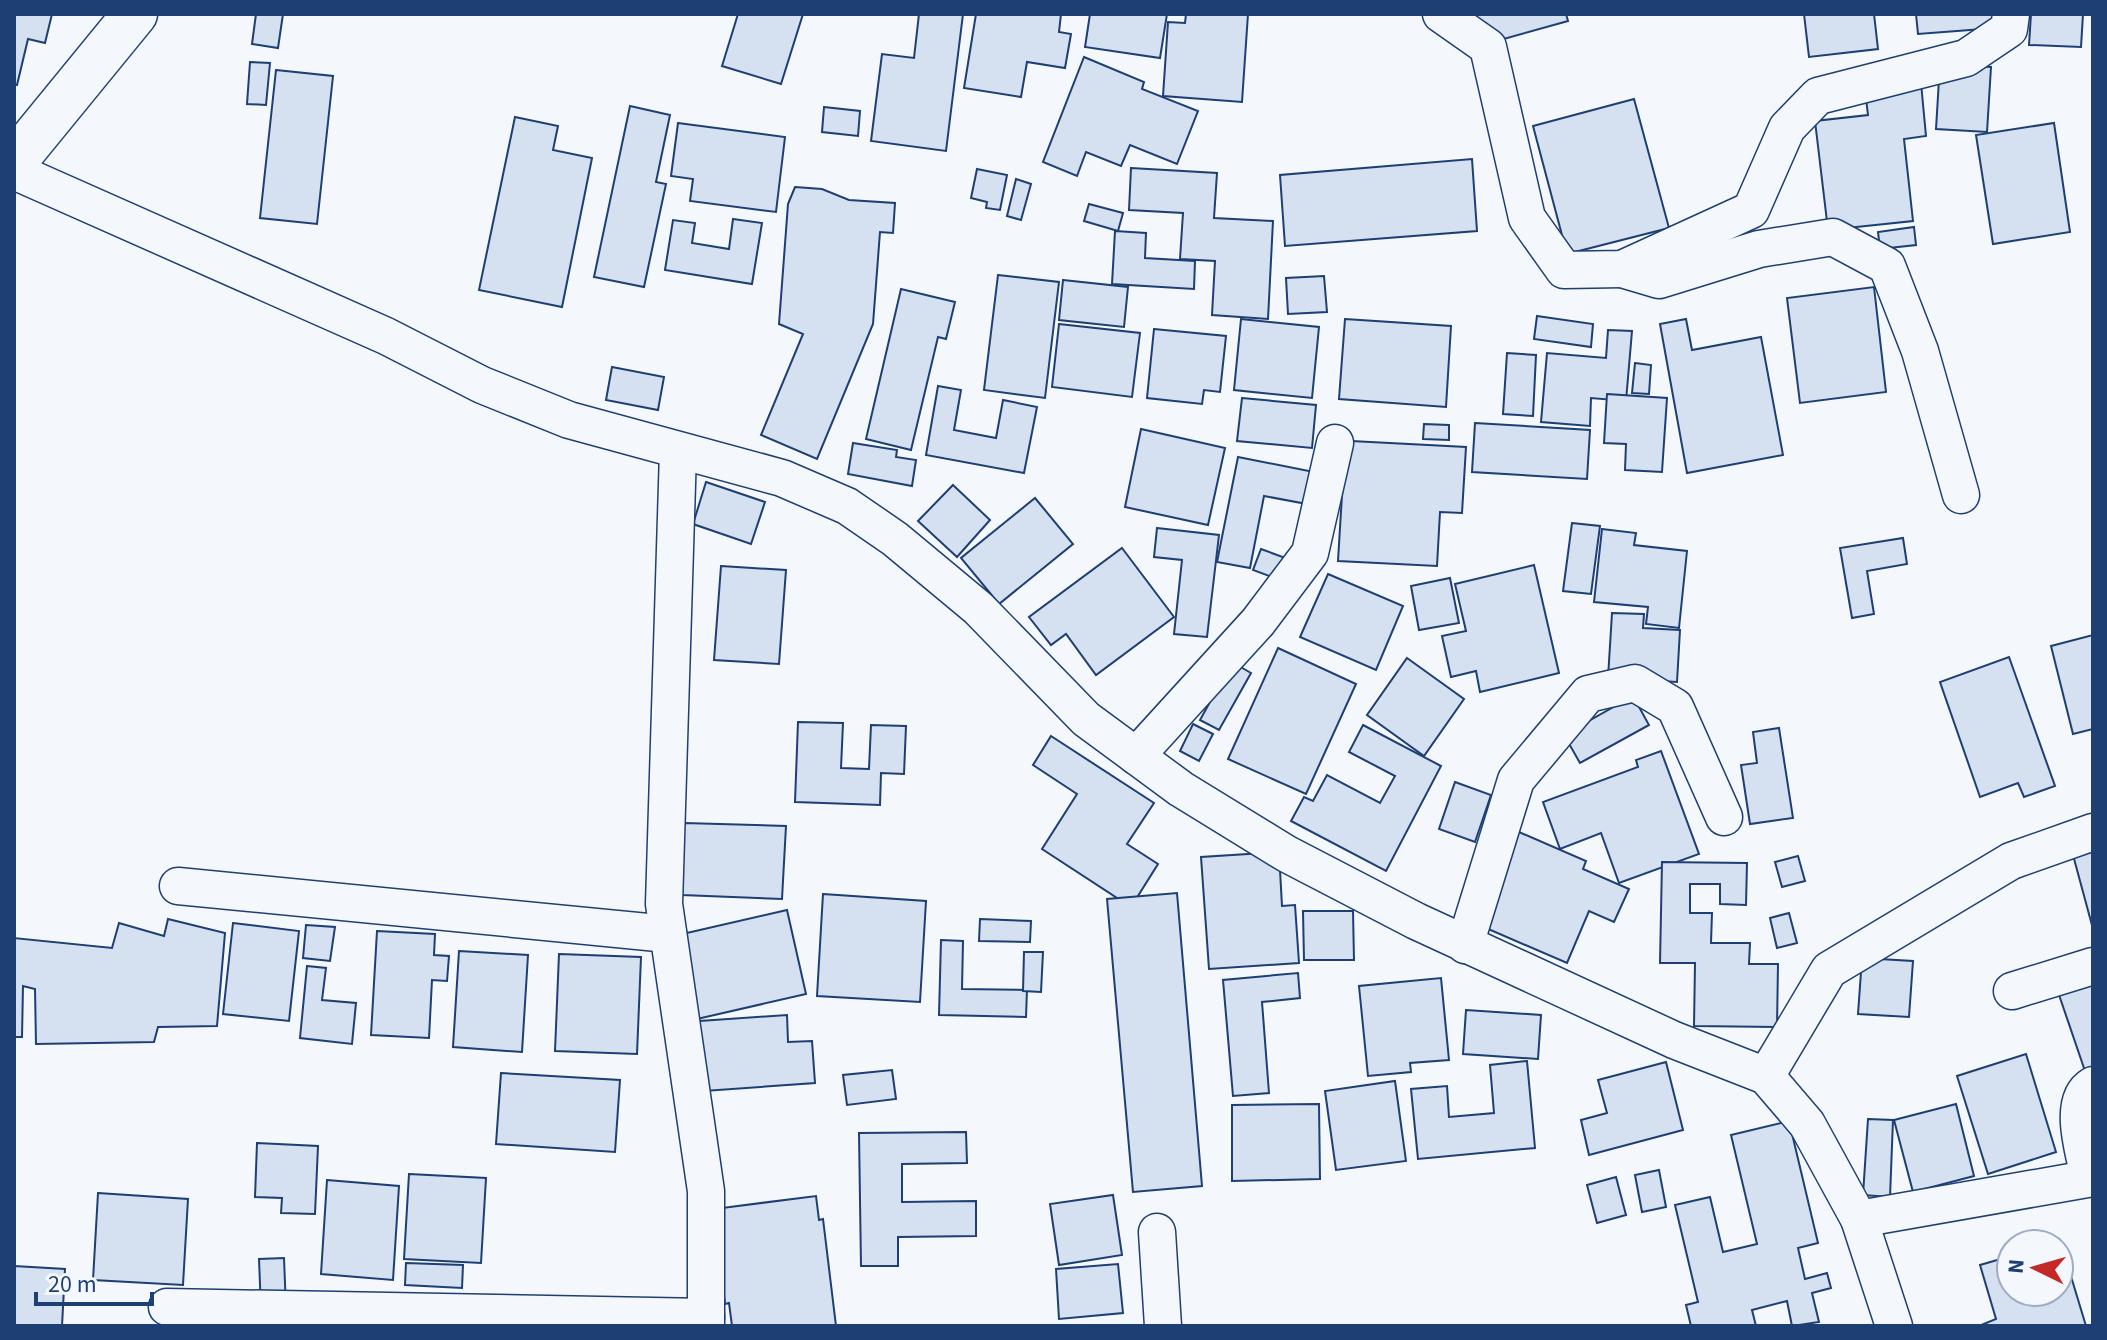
<svg xmlns="http://www.w3.org/2000/svg" width="2107" height="1340" font-family="'Source Sans 3',sans-serif">
<style>
.building{fill:#d5e0f0;stroke:#1d3f73;stroke-width:2}
.lines{fill:none;stroke-linecap:round;stroke-linejoin:round}
.minor-casing{stroke:#1d3f73;stroke-width:39}
.tertiary-casing{stroke:#1d3f73;stroke-width:47}
.minor{stroke:#f4f7fb;stroke-width:36}
.tertiary{stroke:#f4f7fb;stroke-width:44}
</style>
<rect width="100%" height="100%" fill="#f4f7fb"/>
<!-- building -->
<g class="building">
<polygon points="14,14 52,14 45,43 28,39 17,85 14,84"/>
<polygon points="256,14 283,14 278,48 252,44"/>
<polygon points="738,14 803,14 781,84 722,66"/>
<polygon points="919,14 963,14 946,151 871,141 882,54 914,58"/>
<polygon points="976,14 1061,14 1059,32 1071,34 1065,68 1027,62 1021,97 964,88"/>
<polygon points="1090,14 1167,14 1160,58 1085,47"/>
<polygon points="1186,14 1248,14 1242,102 1163,96 1168,22 1185,23"/>
<polygon points="1474,14 1566,14 1568,21 1482,45"/>
<polygon points="1804,14 1874,14 1878,49 1809,57"/>
<polygon points="1916,14 1995,14 1996,28 1918,34"/>
<polygon points="2031,14 2083,14 2081,47 2029,45"/>
<polygon points="1084,57 1144,82 1142,89 1198,111 1177,164 1130,145 1121,166 1086,152 1077,176 1043,162"/>
<polygon points="250,62 270,63 266,105 247,104"/>
<polygon points="1940,63 1991,67 1987,132 1936,129"/>
<polygon points="276,70 333,76 317,224 260,218"/>
<polygon points="1921,83 1926,136 1904,139 1913,221 1828,230 1815,121 1868,115 1865,90"/>
<polygon points="1634,99 1669,228 1567,254 1533,126"/>
<polygon points="630,106 670,115 656,182 666,184 644,287 594,277"/>
<polygon points="824,107 860,111 858,136 822,132"/>
<polygon points="515,117 558,126 553,150 592,158 562,307 479,290"/>
<polygon points="678,123 785,137 776,212 690,201 693,179 671,176"/>
<polygon points="2054,123 2070,232 1993,244 1976,135"/>
<polygon points="1472,159 1477,231 1285,246 1280,175"/>
<polygon points="1131,168 1217,173 1214,218 1273,221 1268,319 1212,315 1215,261 1180,259 1183,213 1129,210"/>
<polygon points="977,169 1007,175 1000,210 986,208 987,202 971,198"/>
<polygon points="1016,179 1031,184 1021,220 1007,216"/>
<polygon points="795,187 822,189 849,200 895,203 893,233 880,232 873,324 817,459 761,435 803,334 779,324 788,204"/>
<polygon points="1089,204 1123,213 1118,231 1084,221"/>
<polygon points="733,219 762,223 752,284 665,270 673,220 695,223 692,243 729,249"/>
<polygon points="1914,227 1916,245 1880,249 1878,232"/>
<polygon points="1115,231 1146,233 1145,258 1195,261 1194,289 1112,284"/>
<polygon points="998,275 1059,282 1045,398 984,390"/>
<polygon points="1324,276 1327,312 1288,314 1286,278"/>
<polygon points="1063,280 1128,287 1124,327 1059,320"/>
<polygon points="1874,287 1886,392 1800,403 1787,298"/>
<polygon points="901,289 955,302 946,339 938,337 911,450 866,439"/>
<polygon points="1537,316 1593,324 1591,347 1534,339"/>
<polygon points="1241,319 1319,327 1312,398 1234,390"/>
<polygon points="1345,319 1451,326 1446,407 1339,399"/>
<polygon points="1686,319 1692,350 1761,337 1783,455 1687,473 1660,324"/>
<polygon points="1059,324 1140,333 1132,397 1052,387"/>
<polygon points="1154,329 1226,336 1220,392 1204,390 1202,404 1147,398"/>
<polygon points="1608,330 1632,331 1626,401 1591,398 1590,426 1541,422 1547,353 1606,358"/>
<polygon points="1507,353 1536,355 1533,416 1503,414"/>
<polygon points="1635,363 1651,365 1649,394 1632,393"/>
<polygon points="612,367 664,377 658,410 606,400"/>
<polygon points="938,386 961,390 954,430 996,438 1003,400 1037,407 1024,473 926,455"/>
<polygon points="1607,394 1667,398 1662,472 1625,470 1626,444 1604,443"/>
<polygon points="1242,398 1316,405 1312,448 1237,441"/>
<polygon points="1475,423 1590,430 1587,479 1472,472"/>
<polygon points="1424,424 1449,425 1449,440 1423,439"/>
<polygon points="1141,429 1225,448 1208,525 1125,507"/>
<polygon points="1332,440 1466,447 1462,513 1440,512 1437,566 1338,561 1343,478"/>
<polygon points="853,443 897,450 896,457 916,460 912,486 848,474"/>
<polygon points="1238,457 1314,472 1307,504 1264,496 1250,568 1217,562"/>
<polygon points="706,482 765,502 751,544 693,524"/>
<polygon points="953,485 990,520 957,557 918,521"/>
<polygon points="1035,498 1073,544 999,604 961,558"/>
<polygon points="1572,523 1600,526 1591,594 1563,591"/>
<polygon points="1157,528 1219,535 1207,637 1174,634 1182,560 1154,557"/>
<polygon points="1602,529 1636,533 1634,545 1687,551 1679,628 1646,624 1648,607 1594,602"/>
<polygon points="1903,538 1907,564 1867,571 1874,614 1852,618 1840,548"/>
<polygon points="1122,548 1174,617 1096,675 1066,634 1051,645 1029,617"/>
<polygon points="1261,549 1299,563 1291,584 1253,570"/>
<polygon points="1534,565 1559,673 1480,692 1476,671 1451,677 1442,636 1466,631 1455,584"/>
<polygon points="721,566 786,570 779,664 714,660"/>
<polygon points="1328,574 1403,606 1376,670 1300,637"/>
<polygon points="1450,578 1459,623 1419,630 1411,586"/>
<polygon points="1612,613 1644,614 1643,628 1680,630 1677,682 1608,678"/>
<polygon points="2093,635 2093,729 2073,734 2051,646"/>
<polygon points="1278,648 1356,684 1306,794 1228,759"/>
<polygon points="2009,657 2055,786 2024,797 2018,783 1980,797 1940,682"/>
<polygon points="1407,658 1464,699 1424,756 1367,715"/>
<polygon points="1232,662 1251,673 1219,730 1200,720"/>
<polygon points="1633,696 1649,725 1580,763 1564,735"/>
<polygon points="798,722 843,723 841,768 869,769 871,725 906,726 904,774 881,773 880,805 795,802"/>
<polygon points="1193,724 1213,734 1199,761 1180,751"/>
<polygon points="1363,725 1441,766 1386,871 1291,821 1304,797 1313,801 1327,775 1380,803 1395,776 1349,752"/>
<polygon points="1779,728 1793,818 1750,824 1741,765 1757,763 1753,732"/>
<polygon points="1051,736 1154,803 1127,844 1158,864 1131,907 1042,849 1077,794 1033,765"/>
<polygon points="1661,751 1699,854 1619,883 1601,833 1560,849 1543,802 1638,767 1636,760"/>
<polygon points="1455,782 1491,795 1475,842 1439,829"/>
<polygon points="684,823 786,826 782,899 682,895"/>
<polygon points="1512,829 1586,861 1583,869 1629,889 1614,922 1589,911 1567,963 1472,922"/>
<polygon points="2093,850 2093,929 2073,855"/>
<polygon points="1279,852 1282,906 1295,905 1299,963 1209,969 1201,857"/>
<polygon points="1798,856 1805,881 1782,887 1775,862"/>
<polygon points="1662,862 1747,863 1746,905 1720,904 1720,884 1690,884 1690,913 1712,913 1711,943 1750,943 1749,964 1778,964 1777,1027 1694,1026 1695,963 1660,963"/>
<polygon points="1177,893 1202,1186 1133,1192 1107,899"/>
<polygon points="823,894 926,901 920,1002 817,996"/>
<polygon points="787,910 806,994 697,1019 678,935"/>
<polygon points="1303,911 1353,911 1354,960 1304,960"/>
<polygon points="1789,913 1797,943 1777,948 1770,918"/>
<polygon points="168,919 225,933 217,1026 158,1027 154,1042 36,1044 35,989 23,986 22,1037 14,1037 14,938 112,948 119,923 164,936"/>
<polygon points="980,919 1031,921 1030,942 979,941"/>
<polygon points="233,923 299,931 289,1021 223,1014"/>
<polygon points="306,925 335,927 330,961 303,958"/>
<polygon points="377,931 435,934 434,955 449,956 447,981 432,980 429,1038 371,1035"/>
<polygon points="941,940 963,941 962,989 1027,990 1026,1017 939,1015"/>
<polygon points="459,951 528,955 522,1052 453,1047"/>
<polygon points="1024,952 1043,952 1041,992 1023,991"/>
<polygon points="559,954 641,957 637,1054 555,1051"/>
<polygon points="1862,958 1913,961 1909,1017 1858,1014"/>
<polygon points="307,966 326,968 322,1000 356,1003 352,1044 300,1038"/>
<polygon points="1298,973 1300,998 1262,1002 1269,1093 1233,1096 1223,980"/>
<polygon points="2093,977 2093,1068 2085,1071 2057,989"/>
<polygon points="1441,978 1449,1060 1410,1063 1411,1072 1368,1076 1359,986"/>
<polygon points="1466,1010 1541,1015 1538,1059 1463,1054"/>
<polygon points="787,1015 788,1042 812,1041 815,1083 690,1092 685,1022"/>
<polygon points="2026,1054 2056,1152 1988,1174 1957,1076"/>
<polygon points="1527,1061 1535,1148 1418,1159 1411,1089 1447,1086 1449,1117 1494,1113 1490,1065"/>
<polygon points="1666,1062 1683,1130 1589,1155 1581,1120 1607,1113 1598,1080"/>
<polygon points="892,1070 896,1099 847,1105 843,1075"/>
<polygon points="501,1073 620,1080 615,1152 496,1144"/>
<polygon points="1395,1081 1406,1161 1336,1170 1325,1091"/>
<polygon points="1319,1104 1320,1179 1232,1181 1232,1105"/>
<polygon points="1956,1104 1974,1176 1913,1192 1894,1120"/>
<polygon points="1868,1119 1893,1120 1890,1197 1863,1195"/>
<polygon points="1789,1121 1818,1243 1798,1248 1805,1279 1827,1273 1831,1288 1812,1293 1819,1322 1792,1326 1787,1301 1752,1310 1756,1326 1691,1326 1686,1305 1698,1302 1675,1205 1710,1197 1723,1252 1757,1244 1731,1135"/>
<polygon points="966,1132 967,1163 902,1164 902,1202 976,1201 976,1236 898,1237 898,1266 861,1266 859,1133"/>
<polygon points="257,1143 318,1146 315,1214 281,1213 282,1198 255,1197"/>
<polygon points="1659,1170 1666,1207 1642,1212 1635,1175"/>
<polygon points="409,1174 486,1178 481,1263 404,1259"/>
<polygon points="1616,1177 1626,1215 1597,1223 1587,1185"/>
<polygon points="327,1180 399,1186 393,1280 321,1274"/>
<polygon points="98,1193 188,1199 183,1285 93,1280"/>
<polygon points="1113,1195 1122,1255 1059,1265 1050,1204"/>
<polygon points="816,1196 819,1220 823,1219 836,1326 732,1326 729,1303 725,1304 714,1209"/>
<polygon points="2060,1240 2086,1326 1979,1326 1996,1319 1980,1265 2011,1256 2011,1292 2059,1292 2059,1244 2049,1244"/>
<polygon points="284,1258 286,1309 261,1310 259,1259"/>
<polygon points="406,1263 463,1265 462,1288 405,1285"/>
<polygon points="1118,1264 1123,1313 1059,1319 1056,1269"/>
<polygon points="14,1266 65,1269 62,1326 14,1326"/>
</g>
<g class="lines">
<defs>
<g id="minor">
<polyline points="1441,14 1488,47 1527,218 1564,270 1622,269 1751,210 1787,128 1818,96 1966,58 2009,29 2011,14"/>
<polyline points="14,171 386,336 482,385 569,420 782,478 847,506 895,539 978,608 1086,719 1181,789 1287,854 1416,921 1674,1040 1766,1076 1807,1124 1859,1219 1894,1326"/>
<polyline points="1622,269 1659,280 1759,249 1833,237 1887,266 1920,351 1961,495"/>
<polyline points="678,452 664,904 706,1191 706,1326"/>
<polyline points="1136,756 1258,622 1310,553 1335,443"/>
<polyline points="178,886 668,934"/>
<polyline points="1465,945 1516,780 1588,694 1635,683 1675,707 1724,817"/>
<polyline points="2012,991 2093,966"/>
<polyline points="1766,1076 1829,970 2011,861 2093,832"/>
<path d="M2089,1178C2085,1154 2066,1101 2093,1085"/>
<polyline points="1859,1219 2093,1178"/>
<polyline points="1157,1232 1163,1326"/>
<polyline points="167,1307 706,1317"/>
</g>
<polyline id="tertiary" points="14,162 135,14"/>
</defs>
<!-- minor casing -->
<use href="#minor" class="minor-casing"/>
<!-- tertiary casing -->
<use href="#tertiary" class="tertiary-casing"/>
<!-- minor -->
<use href="#minor" class="minor"/>
<!-- tertiary -->
<use href="#tertiary" class="tertiary"/>
</g>
<!-- border -->
<rect width="2107" height="1340" fill="none" stroke="#1d3f73" stroke-width="32"/>
<!-- north arrow -->
<g transform="translate(2035 1268) rotate(275)"><circle r="38" fill="#f4f7fb" stroke="#9eadc5" stroke-width="2"/>
<path d="M0-6L14 30L0 20L-14 30Z" fill="#c62828"/>
<text y="-12" font-size="22" font-weight="bold" text-anchor="middle" fill="#1d3f73">N</text>
</g>
<!-- scale -->
<path d="M36 1292v12h116v-12" fill="none" stroke="#1d3f73" stroke-width="4"/>
<text x="48" y="1292" font-size="24" fill="#1d3f73" stroke="#f4f7fb" stroke-width="6" paint-order="stroke">20 m</text>
</svg>
